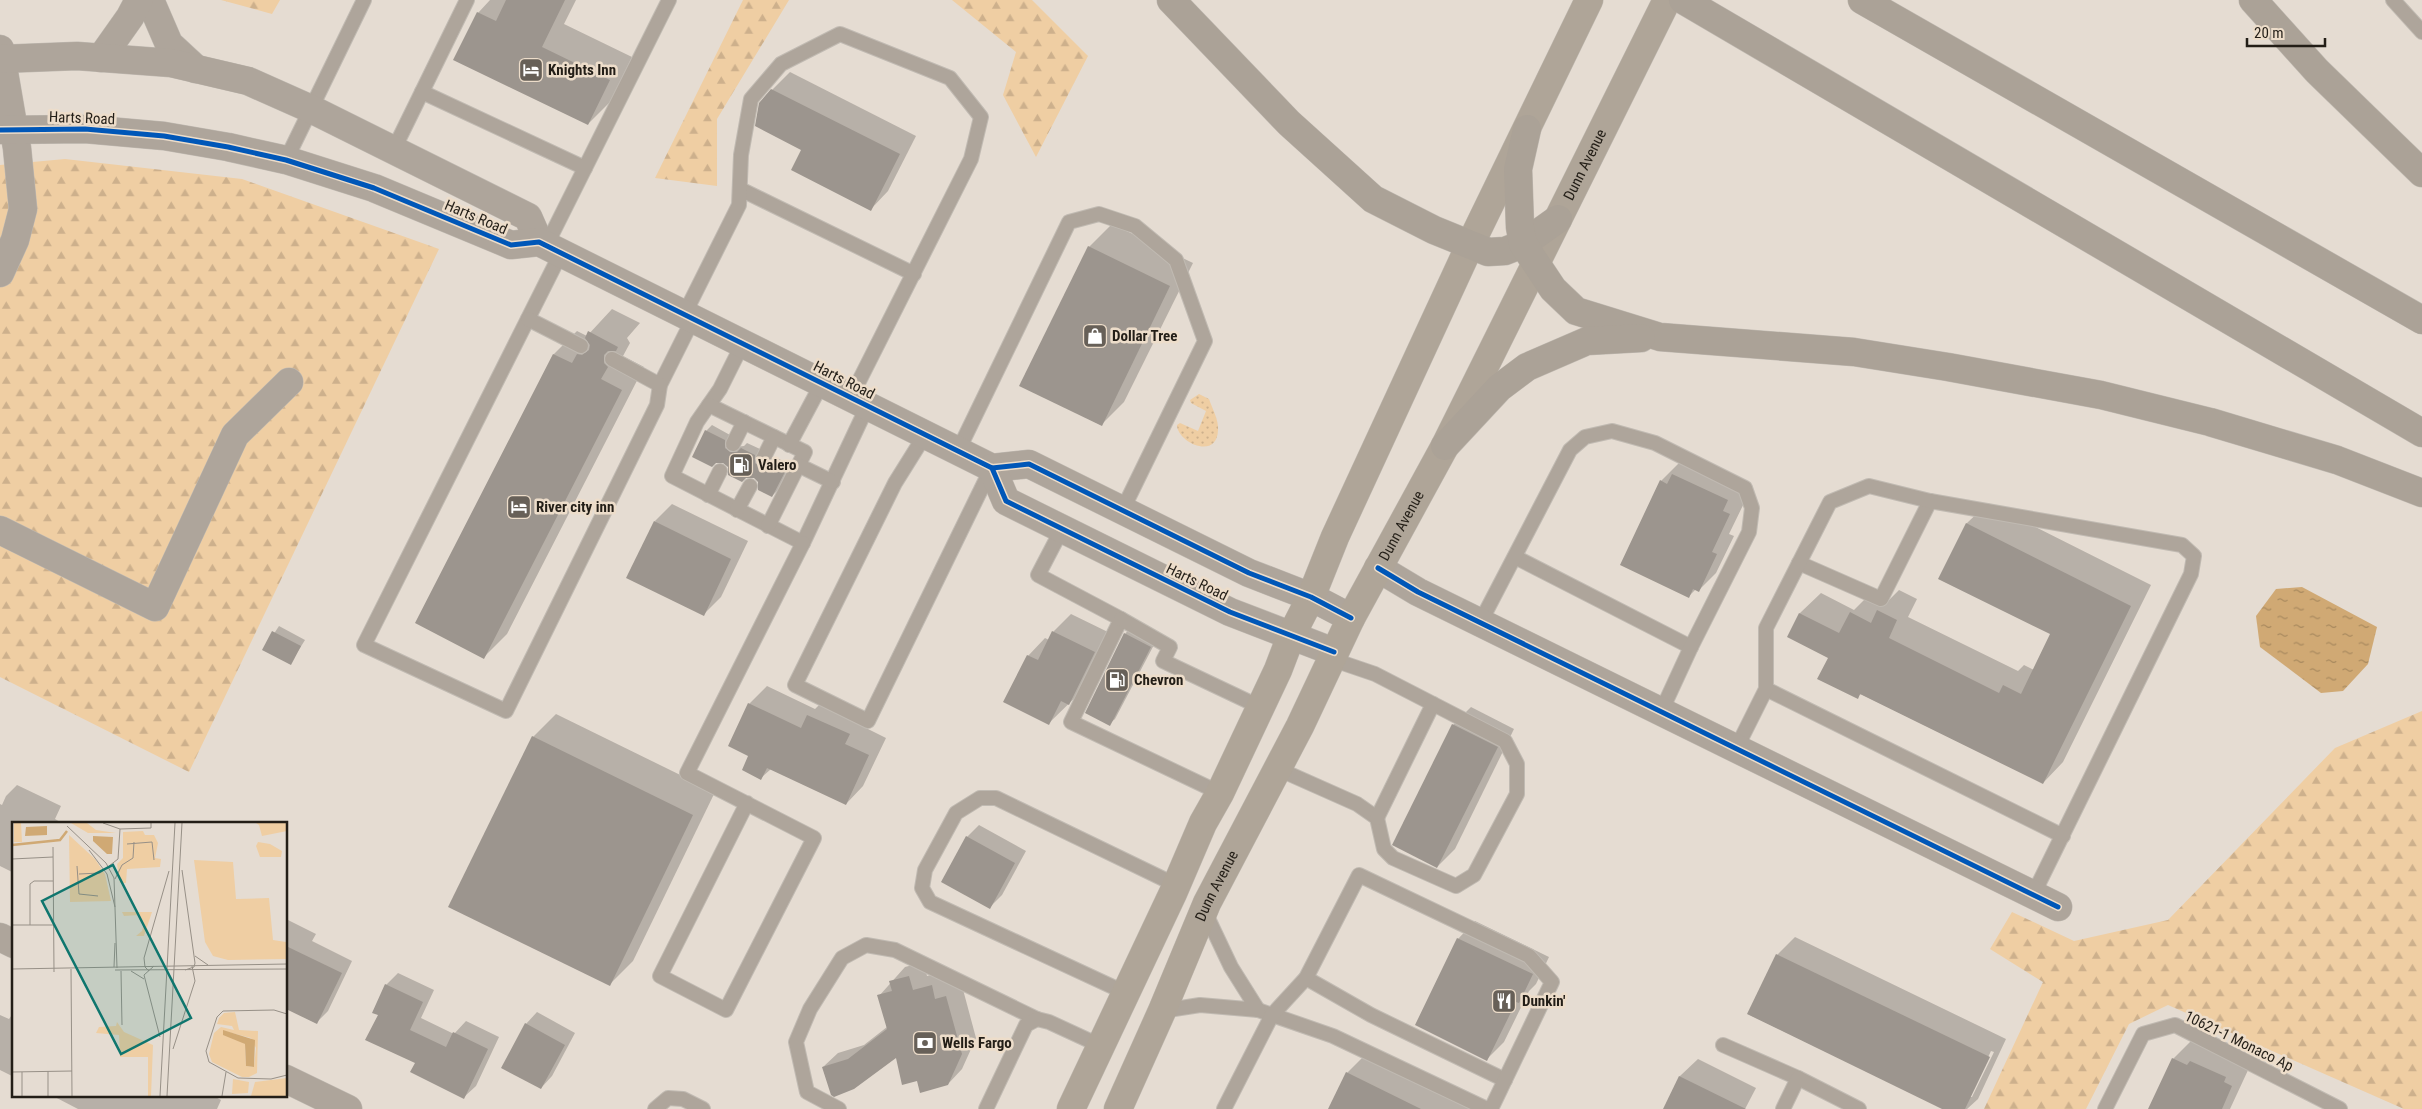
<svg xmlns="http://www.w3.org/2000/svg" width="2422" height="1109" font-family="'Roboto Condensed',sans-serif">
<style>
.grass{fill:url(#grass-dots)}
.forest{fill:url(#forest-firs)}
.water{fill:url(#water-ripples)}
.shadow{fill:#0003;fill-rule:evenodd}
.building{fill:#9c958e}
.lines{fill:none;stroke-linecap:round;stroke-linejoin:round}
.service-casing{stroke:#c0bab2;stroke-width:16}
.minor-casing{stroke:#c0bab2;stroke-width:29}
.tertiary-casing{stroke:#c0bab2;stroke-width:29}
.primary-casing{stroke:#c0bab2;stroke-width:29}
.motorway-casing{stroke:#c0bab2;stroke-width:29}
.service{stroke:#aea59b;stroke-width:14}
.minor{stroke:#aea59b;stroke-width:28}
.tertiary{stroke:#aea59b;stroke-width:28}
.primary{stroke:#afa598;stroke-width:28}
.motorway{stroke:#aba297;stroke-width:28}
.cycleway-casing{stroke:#edddca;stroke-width:8}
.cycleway{stroke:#0057b8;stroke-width:5}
.labels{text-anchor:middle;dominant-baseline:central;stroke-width:5;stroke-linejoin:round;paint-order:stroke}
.poi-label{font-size:15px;font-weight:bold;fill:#231e17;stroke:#edddca;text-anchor:start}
.street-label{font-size:15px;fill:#231e17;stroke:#edddca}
.inset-river{fill:none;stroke:#d0a974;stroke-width:2.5}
.inset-road{fill:none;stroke:#979087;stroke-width:1}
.view{fill:#0f766e;fill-opacity:0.15;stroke:#0f766e;stroke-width:2.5}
.inset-edge{fill:none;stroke:#231e17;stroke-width:2.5}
</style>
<defs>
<pattern id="grass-dots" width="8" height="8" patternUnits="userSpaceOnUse" patternTransform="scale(1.25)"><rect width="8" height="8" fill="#efcea3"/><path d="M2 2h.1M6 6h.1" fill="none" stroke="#cdb08c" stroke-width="1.8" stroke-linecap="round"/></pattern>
<pattern id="forest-firs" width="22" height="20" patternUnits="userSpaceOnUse" patternTransform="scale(1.25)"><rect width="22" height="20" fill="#efcea3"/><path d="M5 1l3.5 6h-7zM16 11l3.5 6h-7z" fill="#cdb08c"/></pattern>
<pattern id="water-ripples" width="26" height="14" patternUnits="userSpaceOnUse" patternTransform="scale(1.25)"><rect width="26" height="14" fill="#d0a974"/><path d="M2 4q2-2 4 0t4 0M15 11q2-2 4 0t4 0" fill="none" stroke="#a8895e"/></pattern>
</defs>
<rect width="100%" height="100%" fill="#e5dcd2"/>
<!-- grass -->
<path class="grass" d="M1199,394L1209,399C1212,408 1219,420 1218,430C1217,461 1177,442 1177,425L1180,423L1198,431L1206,411L1191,403L1190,400Z"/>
<!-- forest -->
<g class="forest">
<polygon points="221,0 280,0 272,14"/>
<polygon points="743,0 789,0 717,119 717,186 655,178"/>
<polygon points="952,0 1032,0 1088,56 1036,157 1003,95 1016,52"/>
<polygon points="65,159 242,179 439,249 189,772 0,677 0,165"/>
<polygon points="2422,711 2422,1109 2404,1109 2168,1005 2129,1024 2086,1109 1984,1109 2043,982 1990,949 2012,912 2074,941 2168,920 2335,748"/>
</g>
<!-- water -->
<polygon class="water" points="2302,587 2377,627 2368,664 2343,691 2321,693 2260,647 2256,616 2276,589"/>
<!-- shadow -->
<g class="shadow">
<polygon points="490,0 576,0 564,24 632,57 611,101 588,124 478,13"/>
<polygon points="790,72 916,136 888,191 871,209 803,149 772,90"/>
<polygon points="1112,224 1193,263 1124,402 1101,425 1021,385 1089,247"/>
<polygon points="612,309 640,323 627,338 630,343 623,356 644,367 507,634 484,657 417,623 554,354 577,331 587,336"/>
<polygon points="712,425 730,435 735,447 744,446 747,443 760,449 765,462 774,461 777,458 790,464 778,490 772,496 754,477 729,466 706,431"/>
<polygon points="1691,457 1744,483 1739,493 1747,497 1729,534 1734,536 1716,573 1699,590 1696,589 1689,596 1661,481 1679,463 1683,465"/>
<polygon points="1988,503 2151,585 2063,762 2043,783 1861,694 1857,697 1830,657 1789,636 1800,613 1821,593 1854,610 1871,593 1888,601 1899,590 1917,599 1908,617 2018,671 2024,665 2034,670 2052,634 1940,579 1967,523"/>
<polygon points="672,504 748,541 721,597 703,615 655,521"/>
<polygon points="1071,614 1112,634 1087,686 1049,723 1028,656 1045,638 1049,640 1053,632"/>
<polygon points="279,626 305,640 290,664 264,649"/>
<polygon points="1130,628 1156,641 1115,719 1109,724 1125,634"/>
<polygon points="767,686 815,709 826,698 866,717 862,726 886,738 863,786 846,804 771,769 761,778 750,755 749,704"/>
<polygon points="1471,707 1514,729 1455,849 1437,867 1453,725"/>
<polygon points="556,714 715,792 633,961 610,984 533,737"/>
<polygon points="17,785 61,806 55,819 62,823 14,823 14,873 0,866 0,804 2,805 6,796"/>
<polygon points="979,825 1026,851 1002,895 990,907 967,837"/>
<polygon points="286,919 316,934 312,941 352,961 328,1011 316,1023 286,1008"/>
<polygon points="1475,921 1549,957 1536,984 1529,991 1504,1042 1486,1060 1458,939"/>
<path d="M1795,937L2006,1039L1978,1099L1967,1109H1945L1748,1014L1777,955ZM1991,1051L1994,1052L1972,1097H1969Z"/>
<polygon points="924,962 927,976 946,971 949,985 961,982 976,1038 962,1069 948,1084 918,1079 897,1056 823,1067 838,1053 864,1045 887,1027 879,996 905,967"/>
<polygon points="398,973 434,990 421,1018 454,1034 466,1021 499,1037 476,1086 464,1097 416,1063 379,1015 373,1012 386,985"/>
<polygon points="14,1012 14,1077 0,1070 0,1015 9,1019"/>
<polygon points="537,1012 575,1033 552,1076 541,1088 526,1024"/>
<polygon points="2191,1041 2204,1048 2208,1044 2249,1068 2230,1109 2149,1109 2173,1059"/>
<polygon points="1370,1050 1490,1109 1329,1109 1347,1073"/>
<polygon points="1698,1059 1756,1088 1745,1109 1664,1109 1680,1076"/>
<polygon points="51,1095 212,1095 221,1100 217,1109 78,1109"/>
</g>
<!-- building -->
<g class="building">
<polygon points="506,0 565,0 542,47 610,80 588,125 453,60 477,12 496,21"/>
<polygon points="771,89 900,154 871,211 791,170 801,150 755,126 759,103"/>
<polygon points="1088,246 1170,286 1102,426 1019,386"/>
<polygon points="588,331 618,347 616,351 608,351 604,355 604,363 608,367 601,379 622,390 484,659 415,623 553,354 572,363 577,354 582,355 589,350 590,345 585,338"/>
<polygon points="705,430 725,440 725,448 730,452 737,452 741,448 755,455 755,463 760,467 767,467 771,463 786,470 772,497 758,490 758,482 754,478 746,478 742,482 728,475 728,467 723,463 716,463 712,467 692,457"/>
<polygon points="1672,474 1728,500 1723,511 1730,514 1712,552 1717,554 1699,592 1693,589 1689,598 1620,565 1660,480 1667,484"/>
<polygon points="654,521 731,559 704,616 626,578"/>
<polygon points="1966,523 2131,606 2043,784 1860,694 1858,699 1817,679 1828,658 1787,637 1799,613 1839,633 1850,612 1871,623 1877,610 1897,620 1889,638 1999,693 2003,685 2021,694 2050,634 1938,579"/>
<polygon points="272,631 301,646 291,665 262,650"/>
<polygon points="1052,631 1095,652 1069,705 1061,701 1049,725 1003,702 1027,655 1038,660"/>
<polygon points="1124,633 1151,647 1110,726 1085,713"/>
<polygon points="748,703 801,728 807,715 850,734 845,744 869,755 846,805 767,768 761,780 742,770 748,756 728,746"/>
<polygon points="1452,724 1498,747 1437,868 1392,845"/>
<polygon points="532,736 693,815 610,986 448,907"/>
<polygon points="966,836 1015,863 990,909 941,882"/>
<polygon points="1457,938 1533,974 1519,1003 1516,1002 1487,1061 1415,1025"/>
<polygon points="286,946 342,973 317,1024 286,1009"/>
<polygon points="1776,954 1990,1057 1965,1109 1942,1109 1747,1014"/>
<polygon points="909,976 913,990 932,985 935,999 946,996 962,1054 948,1085 920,1093 917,1081 902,1085 896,1058 854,1089 834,1097 831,1095 822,1067 848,1059 887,1029 877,995 892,991 889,981"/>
<polygon points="385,984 423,1002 410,1030 446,1047 453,1032 488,1049 464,1099 410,1072 415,1063 365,1040 378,1015 372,1013"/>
<polygon points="525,1023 565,1045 541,1089 501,1068"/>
<polygon points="2172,1058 2187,1065 2190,1061 2226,1077 2224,1082 2232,1086 2222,1109 2148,1109"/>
<polygon points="1346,1072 1421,1109 1328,1109"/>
<polygon points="1679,1076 1746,1109 1663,1109"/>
</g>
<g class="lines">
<defs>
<g id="service">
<polyline points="2393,0 2422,32"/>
<polyline points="422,92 585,168"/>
<polyline points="394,149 467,0"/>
<polyline points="286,160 364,0"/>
<polyline points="740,189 914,274"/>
<polyline points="546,246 669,0"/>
<polyline points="561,253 364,645 506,711 657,405 660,385 693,319"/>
<polyline points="684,315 739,205 741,155 751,99 781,64 840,34 950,78 981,117 971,159 851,397"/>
<polyline points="528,319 581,346"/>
<polyline points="743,343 720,389 697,422 672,476 803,543 867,407"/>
<polyline points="612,359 660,385"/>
<polyline points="709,405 805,452 768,526"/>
<polyline points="925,435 895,483 795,685 868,721 991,469"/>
<polyline points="733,444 744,422"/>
<polyline points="789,445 822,383"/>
<polyline points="958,451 1069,222 1099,214 1135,226 1176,260 1205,341 1123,509"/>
<polyline points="763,459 774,437"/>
<polyline points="798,465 833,482"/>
<polyline points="708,495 720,471"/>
<polyline points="737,510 750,486"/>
<polyline points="1062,529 1038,575 1121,619 1071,722 1220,793"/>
<polyline points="1515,557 1691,647"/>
<polyline points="1799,563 1881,599 1930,501"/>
<polyline points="1121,619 1170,647 1163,661 1260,707"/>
<polyline points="1481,621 1570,450 1585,437 1612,431 1655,443 1745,488 1752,508 1749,532 1691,647 1661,712"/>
<polyline points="1766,689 2063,836"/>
<polyline points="1736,749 1766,689 1766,628 1830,502 1869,486 1930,501 2182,545 2194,556 2191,574 2033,895"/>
<polyline points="1276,768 1357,804 1377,818 1384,849 1393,858 1456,886 1474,875 1517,794 1517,764 1505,741 1375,674 1331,659"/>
<polyline points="747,803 660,976 726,1010 814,838 687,773 803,543"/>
<polyline points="1377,818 1433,704"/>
<polyline points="1306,978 1371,1015 1505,1080"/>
<polyline points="1126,993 930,902 922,888 925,870 956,813 980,798 996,798 1176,885"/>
<polyline points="1258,1010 1333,1036 1487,1109"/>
<polyline points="1162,1011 1200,1005 1258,1010 1231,967 1204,910"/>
<polyline points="1723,1045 1798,1078"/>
<polyline points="655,1109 668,1098 683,1099 703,1109"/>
<polyline points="839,1109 807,1092 796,1042 810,1009 842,958 866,945 895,950 1037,1019"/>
<polyline points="986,1109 1026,1025 1037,1019 1049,1022 1101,1046"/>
<polyline points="1224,1109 1272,1015 1306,978 1359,875 1529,956 1552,982 1491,1109"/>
<polyline points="1783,1109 1798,1078 1859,1109"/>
<polyline points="2105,1109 2143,1034 2175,1025 2340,1109"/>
</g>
<g id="minor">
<polyline points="150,0 169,44 196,69"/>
<polyline points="0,49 17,148 23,209 15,240 0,273"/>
<polyline points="101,58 130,17 139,0"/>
<polyline points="0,530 155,607 235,435 289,382"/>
<polyline points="1378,568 1418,592 2058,907"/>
<polyline points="0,937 14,944"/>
<polyline points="286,1079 348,1109"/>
</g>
<g id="tertiary">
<polyline points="0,59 77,56 171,63 248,81 311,109 528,217 539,242"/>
<polyline points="0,130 85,129 164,136 228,147 286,160 374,188 511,245 539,242 992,468 1029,464 1249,573 1311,597 1351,618"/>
<polyline points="992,468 1006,501 1230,612 1334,652"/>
</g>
<g id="primary">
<polyline points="1071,1109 1173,893 1203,823 1220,793 1278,670 1291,636 1311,597 1335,537 1470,245 1589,0"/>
<path id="s1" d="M1118,1109L1162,1011L1207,903L1300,726L1351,618L1445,446L1667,0"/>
</g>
<g id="motorway">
<polyline points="1171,0 1289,123 1373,199 1434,230 1488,252 1505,251 1523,244 1558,219"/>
<polyline points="1683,0 2422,433"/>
<polyline points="1862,0 2422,320"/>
<polyline points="2253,0 2317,71 2422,173"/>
<polyline points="1527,129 1518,169 1520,227 1523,244 1553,289 1576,311 1660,337 1854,352 1948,367 2101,395 2210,422 2337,460 2422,493"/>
<polyline points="1445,446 1499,388 1527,367 1587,341 1641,338"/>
</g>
</defs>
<!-- service casing -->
<use href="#service" class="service-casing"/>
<!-- minor casing -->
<use href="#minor" class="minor-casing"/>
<!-- tertiary casing -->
<use href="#tertiary" class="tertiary-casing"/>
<!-- primary casing -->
<use href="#primary" class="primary-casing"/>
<!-- motorway casing -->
<use href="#motorway" class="motorway-casing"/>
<!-- service -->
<use href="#service" class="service"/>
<!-- minor -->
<use href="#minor" class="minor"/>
<!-- tertiary -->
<use href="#tertiary" class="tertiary"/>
<!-- primary -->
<use href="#primary" class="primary"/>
<!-- motorway -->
<use href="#motorway" class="motorway"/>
<defs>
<g id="cycleway">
<polyline points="0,130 85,129 164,136 228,147 286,160 374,188 511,245 539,242 992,468 1029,464 1249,573 1311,597 1351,618"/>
<polyline points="992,468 1006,501 1230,612 1334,652"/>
<polyline points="1378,568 1418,592 2058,907"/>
</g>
</defs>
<!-- cycleway casing -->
<use href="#cycleway" class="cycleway-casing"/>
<!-- cycleway -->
<use href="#cycleway" class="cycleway"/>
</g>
<!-- icons -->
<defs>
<symbol id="hotel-square" viewBox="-11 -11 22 22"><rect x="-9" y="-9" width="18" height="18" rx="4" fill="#676058" stroke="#edddca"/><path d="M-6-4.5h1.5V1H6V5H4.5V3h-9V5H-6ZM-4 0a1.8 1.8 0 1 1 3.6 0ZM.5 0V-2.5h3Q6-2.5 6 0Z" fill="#fff"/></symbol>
<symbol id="shop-square" viewBox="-11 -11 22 22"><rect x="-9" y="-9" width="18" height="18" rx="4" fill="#676058" stroke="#edddca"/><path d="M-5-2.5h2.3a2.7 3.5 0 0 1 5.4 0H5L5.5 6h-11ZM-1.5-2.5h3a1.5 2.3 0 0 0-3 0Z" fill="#fff"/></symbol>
<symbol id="fuel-square" viewBox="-11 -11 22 22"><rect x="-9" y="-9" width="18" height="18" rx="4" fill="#676058" stroke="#edddca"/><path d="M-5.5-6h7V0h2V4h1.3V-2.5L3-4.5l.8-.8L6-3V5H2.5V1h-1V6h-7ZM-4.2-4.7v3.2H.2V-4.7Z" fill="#fff"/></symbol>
<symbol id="restaurant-square" viewBox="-11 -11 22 22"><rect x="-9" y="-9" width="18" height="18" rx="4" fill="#676058" stroke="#edddca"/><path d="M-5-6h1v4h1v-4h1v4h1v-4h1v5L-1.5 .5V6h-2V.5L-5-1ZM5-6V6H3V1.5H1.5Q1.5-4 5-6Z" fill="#fff"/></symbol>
<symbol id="bank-square" viewBox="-11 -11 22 22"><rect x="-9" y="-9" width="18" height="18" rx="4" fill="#676058" stroke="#edddca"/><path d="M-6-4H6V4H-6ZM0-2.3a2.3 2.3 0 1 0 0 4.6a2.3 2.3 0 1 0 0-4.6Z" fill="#fff"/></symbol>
</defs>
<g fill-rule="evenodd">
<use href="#hotel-square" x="517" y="56" width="28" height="28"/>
<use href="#shop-square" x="1081" y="322" width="28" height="28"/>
<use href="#fuel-square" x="727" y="451" width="28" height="28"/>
<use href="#hotel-square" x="505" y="493" width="28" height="28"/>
<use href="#fuel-square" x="1103" y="666" width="28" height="28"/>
<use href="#restaurant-square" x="1490" y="987" width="28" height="28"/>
<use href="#bank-square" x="911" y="1029" width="28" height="28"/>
</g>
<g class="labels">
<!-- poi labels -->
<g class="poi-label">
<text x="548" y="70">Knights Inn</text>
<text x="1112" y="336">Dollar Tree</text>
<text x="758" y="465">Valero</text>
<text x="536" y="507">River city inn</text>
<text x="1134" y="680">Chevron</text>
<text x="1522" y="1001">Dunkin'</text>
<text x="942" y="1043">Wells Fargo</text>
</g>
<!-- street labels -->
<g class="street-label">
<text transform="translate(82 118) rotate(2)">Harts Road</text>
<text stroke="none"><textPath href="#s1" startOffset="1054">Dunn Avenue</textPath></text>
<text transform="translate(476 217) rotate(23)">Harts Road</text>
<text transform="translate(844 380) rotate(27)">Harts Road</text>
<text stroke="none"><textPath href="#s1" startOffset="649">Dunn Avenue</textPath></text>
<text transform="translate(1197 582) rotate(26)">Harts Road</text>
<text stroke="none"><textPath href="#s1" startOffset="244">Dunn Avenue</textPath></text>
<text transform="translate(2239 1041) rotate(26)">10621-1 Monaco Ap</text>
</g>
</g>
<!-- overview -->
<g transform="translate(12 822)">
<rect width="275" height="275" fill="#e5dcd2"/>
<path d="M2,1H16H9L10,20H2ZM59,1H75L84,8L104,11H76ZM244,1H275V9L250,14L247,3ZM131,9L133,13H142L146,21L143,36L149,37L148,45L115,47L114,61H108L105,42L111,36V10ZM57,13L83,37L93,52L99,79L58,80ZM246,20L258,22L270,29L269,35H248L244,24ZM182,38L221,40L224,77L257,76L261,118L274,120V137L216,138L201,134L193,120ZM110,90H140L132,114H124L130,109L132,101L127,93L112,94ZM223,190L227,208L246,209L245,251L237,255H230L200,240L197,232L202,211L209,205L222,208L220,204L205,202L207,196L212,191ZM212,209L239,216L244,226L242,245L234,244L233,222ZM105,200L112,210L141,223L139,274H136V235H108L107,213L84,211L87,205L104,204ZM275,256V274H239L243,260ZM221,257L237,260L236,271L220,272Z" fill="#efcea3" fill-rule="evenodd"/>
<path d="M35,4V13L13,14L14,5ZM81,14L101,15L100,32H95L81,19ZM211,208L243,218L242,245L234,244L233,222L211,213Z" fill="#d0a974"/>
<path class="inset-river" d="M0,23L48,18L55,9"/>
<path class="inset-road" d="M91,1L108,7L139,6V1M55,4L94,41L102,56L105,146M115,22L140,20L142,38M41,25L42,150M77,28L95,52L103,85M0,37L41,35M65,44L67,72L86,74M170,48L183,141L182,145L173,148M67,52L88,51L106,37L108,7M103,57L110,43L121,36L122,20M0,103H42M18,103V62L22,59H41M183,134L196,143M142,144L132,153L148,215M102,145L103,121M0,147L275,142M59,147L60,274M103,148L275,147M109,149L110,203M119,149L132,157M137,149L133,145L132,136L157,49M275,192L262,188L211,189L205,195L194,229L197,240L226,256L259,257L275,253M161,227L183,159L180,144M36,249V274M0,250L60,249M10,250V274M148,274L163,1M155,274L170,1M210,274L214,250"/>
<path class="view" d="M101,43L179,196L109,232L30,79Z"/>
<rect width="275" height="275" class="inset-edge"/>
</g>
<!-- scale -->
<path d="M2247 38v8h78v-8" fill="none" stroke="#231e17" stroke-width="2.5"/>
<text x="2254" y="38" font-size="15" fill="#231e17" stroke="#edddca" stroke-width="4" paint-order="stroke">20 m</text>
</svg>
